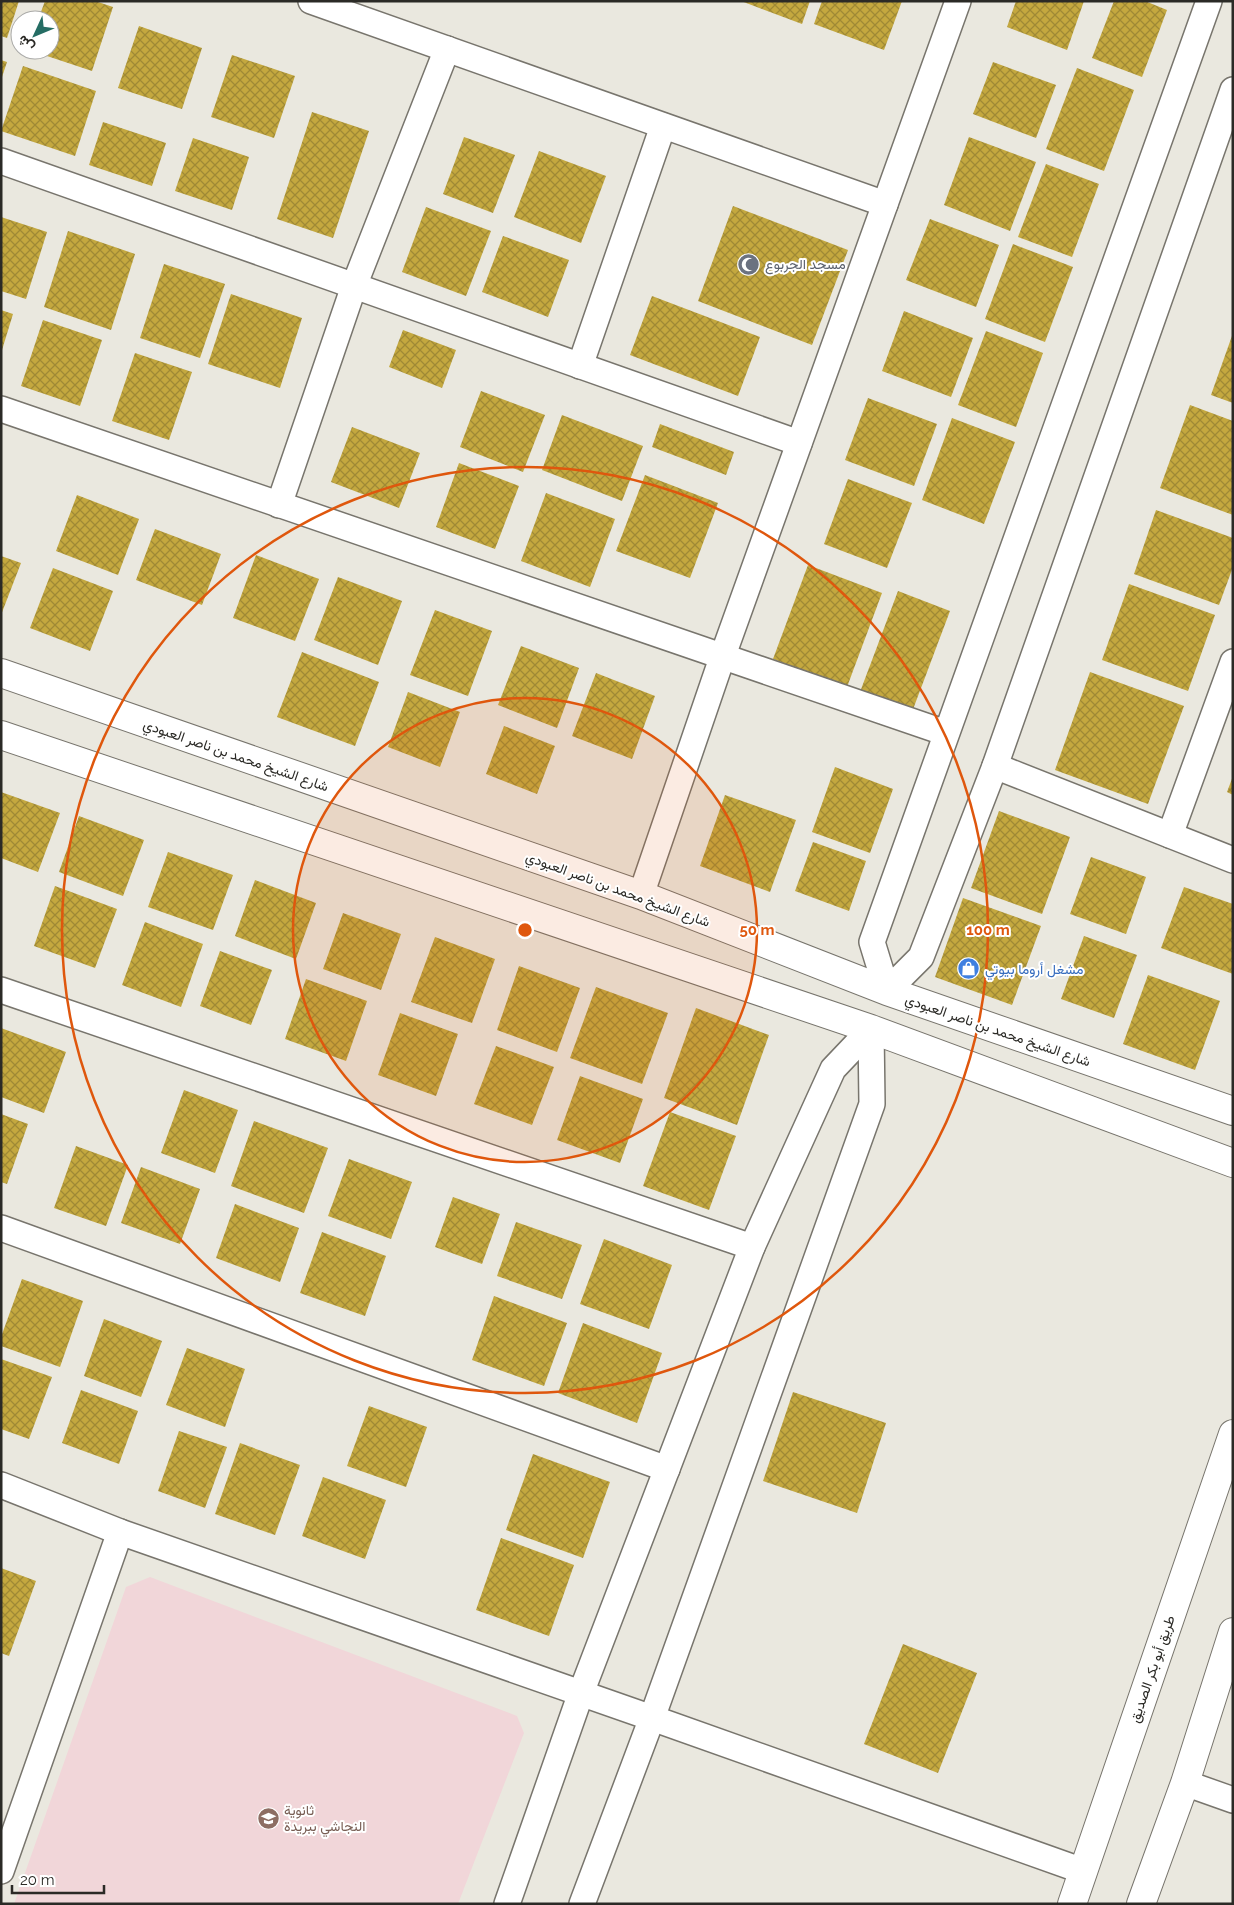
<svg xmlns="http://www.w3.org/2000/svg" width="1234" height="1905" font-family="Raleway,Vazirmatn,sans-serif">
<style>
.education{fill:#f1d6d9}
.building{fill:url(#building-cross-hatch)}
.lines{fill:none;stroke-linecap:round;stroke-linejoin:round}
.minor-casing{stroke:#78756d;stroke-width:28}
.tertiary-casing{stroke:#78756d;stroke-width:30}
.secondary-casing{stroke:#78756d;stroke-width:30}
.minor{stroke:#fff;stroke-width:25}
.tertiary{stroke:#fff;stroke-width:28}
.secondary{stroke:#fff;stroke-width:28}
.ring{fill:none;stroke:#df570d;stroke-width:2.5}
.labels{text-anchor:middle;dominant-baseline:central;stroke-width:4;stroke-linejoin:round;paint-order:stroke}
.worship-label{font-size:14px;fill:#5b616d;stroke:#fff;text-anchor:start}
.street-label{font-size:14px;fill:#2b2a26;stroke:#fff}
.shop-label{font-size:14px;fill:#366cbe;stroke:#fff;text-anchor:start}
.education-label{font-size:14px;fill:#785e54;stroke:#fff;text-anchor:start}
.centre{fill:#df570d;stroke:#fff;stroke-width:2.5}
.ring-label{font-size:15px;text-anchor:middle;font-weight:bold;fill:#df570d;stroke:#fff;stroke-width:4;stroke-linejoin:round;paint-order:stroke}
</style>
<defs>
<pattern id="building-cross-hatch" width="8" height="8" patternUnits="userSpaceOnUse" patternTransform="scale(1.25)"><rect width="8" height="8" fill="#c4a83f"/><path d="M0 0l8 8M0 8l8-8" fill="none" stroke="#9f8935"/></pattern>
</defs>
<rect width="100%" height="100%" fill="#eae8df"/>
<!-- education -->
<polygon class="education" points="150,1577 517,1716 524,1733 458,1904 14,1904 126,1587"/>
<!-- building -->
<g class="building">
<polygon points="1,1 19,1 7,38 1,36"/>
<polygon points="45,1 95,1 113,7 92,71 29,50 50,50 50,20 38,20"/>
<polygon points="741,1 810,1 802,24"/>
<polygon points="822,1 902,1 884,50 814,24"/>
<polygon points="1016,1 1084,1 1067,50 1007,27"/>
<polygon points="1114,1 1145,1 1167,10 1142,77 1092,58"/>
<polygon points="139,26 202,48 182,109 118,88"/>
<polygon points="232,55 295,76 274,138 211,117"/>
<polygon points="1,60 7,62 2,77 1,77"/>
<polygon points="993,62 1056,85 1036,138 973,114"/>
<polygon points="23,66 96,91 75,156 1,131"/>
<polygon points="1077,68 1134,90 1104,171 1046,149"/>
<polygon points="312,112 369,131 333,238 277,219"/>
<polygon points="103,122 166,143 152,186 89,165"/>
<polygon points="464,137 515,155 493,213 443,194"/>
<polygon points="969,137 1036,162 1010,231 944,205"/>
<polygon points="193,138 249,157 232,210 175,191"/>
<polygon points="539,151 606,176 581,243 514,217"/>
<polygon points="1046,164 1099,184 1072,257 1018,237"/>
<polygon points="733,206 848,250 812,345 698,301"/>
<polygon points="426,207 491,231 466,296 402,272"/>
<polygon points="1,217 47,232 26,299 1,291"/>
<polygon points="930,219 999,245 976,307 906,280"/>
<polygon points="68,231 135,254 111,330 44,307"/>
<polygon points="503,236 569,260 548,317 482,292"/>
<polygon points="1013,244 1073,267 1045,342 985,319"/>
<polygon points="164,264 225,284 200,358 140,338"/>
<polygon points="231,294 302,318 280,388 208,364"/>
<polygon points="652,296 760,337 738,396 630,355"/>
<polygon points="1,310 13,314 2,350 1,350"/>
<polygon points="904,311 973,338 951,397 882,371"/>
<polygon points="43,320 102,340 80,406 21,386"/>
<polygon points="403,330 456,350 442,388 389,367"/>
<polygon points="986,331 1043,353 1016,427 958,405"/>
<polygon points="1233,333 1233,403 1211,395"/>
<polygon points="135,353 192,372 169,440 112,421"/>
<polygon points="481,391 545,415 523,472 460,447"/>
<polygon points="868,398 937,424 914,486 845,460"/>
<polygon points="1190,405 1233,421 1233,515 1160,488"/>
<polygon points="562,415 643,446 622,501 542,470"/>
<polygon points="952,418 1015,442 984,524 922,500"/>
<polygon points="660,424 734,452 726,475 652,447"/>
<polygon points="352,427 420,453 399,508 331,482"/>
<polygon points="459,463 519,486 495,549 436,527"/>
<polygon points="645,475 718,503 690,578 616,551"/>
<polygon points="848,479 912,503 887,568 824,544"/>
<polygon points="546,493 615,519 590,587 521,561"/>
<polygon points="77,495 139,519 118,575 56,551"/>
<polygon points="1156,510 1233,538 1233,567 1219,605 1134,574"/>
<polygon points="155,529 221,554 202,605 136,580"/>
<polygon points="256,555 319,579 295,641 233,618"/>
<polygon points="1,556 21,563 1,615"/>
<polygon points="808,565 882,593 847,687 773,659"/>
<polygon points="53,568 113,591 90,651 30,628"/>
<polygon points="338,577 402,601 378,665 314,640"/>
<polygon points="1129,584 1215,615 1188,691 1102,660"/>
<polygon points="898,591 950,611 912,712 860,692"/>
<polygon points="435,610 492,631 468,696 410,675"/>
<polygon points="521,646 579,668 557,728 498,705"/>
<polygon points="302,652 379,682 355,746 277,717"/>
<polygon points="1090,672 1184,706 1148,804 1055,770"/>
<polygon points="596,673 655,696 632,759 572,736"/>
<polygon points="408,692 460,712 440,767 388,747"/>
<polygon points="504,726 555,746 537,794 486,774"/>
<polygon points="835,767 893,789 870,853 812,832"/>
<polygon points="1233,776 1233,795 1227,792"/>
<polygon points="1,792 60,813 38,872 1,858"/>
<polygon points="725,795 796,820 770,892 700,866"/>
<polygon points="999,811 1070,837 1042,914 971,888"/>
<polygon points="79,816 144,840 123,896 59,872"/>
<polygon points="813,842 866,861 849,911 795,891"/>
<polygon points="168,852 233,875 213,930 148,907"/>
<polygon points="1091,857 1146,877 1126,934 1070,914"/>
<polygon points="255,880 316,903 296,959 235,936"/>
<polygon points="55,886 117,909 95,968 34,946"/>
<polygon points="1184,887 1233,904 1233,974 1161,948"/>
<polygon points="963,898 1041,926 1012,1005 935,977"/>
<polygon points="343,913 401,934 381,990 323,969"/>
<polygon points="145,922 203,944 181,1007 122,985"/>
<polygon points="1084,936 1137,955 1114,1018 1061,999"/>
<polygon points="435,937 495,959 472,1023 411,1002"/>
<polygon points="220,951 272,970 251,1025 200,1006"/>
<polygon points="519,966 580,988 557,1052 497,1030"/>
<polygon points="1148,975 1220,1001 1195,1070 1123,1044"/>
<polygon points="306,979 367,1001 346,1061 285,1039"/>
<polygon points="596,987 668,1013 642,1084 570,1058"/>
<polygon points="696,1008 769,1035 737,1125 664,1098"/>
<polygon points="400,1013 458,1034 436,1096 378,1075"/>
<polygon points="1,1028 66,1052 44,1113 1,1097"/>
<polygon points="496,1046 554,1067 532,1125 474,1104"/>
<polygon points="580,1076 643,1099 620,1163 557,1140"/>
<polygon points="184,1090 238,1110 215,1173 161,1153"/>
<polygon points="670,1112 736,1136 709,1210 643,1186"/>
<polygon points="1,1114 28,1124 7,1184 1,1182"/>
<polygon points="254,1121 328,1148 304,1213 231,1186"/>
<polygon points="76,1146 128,1165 106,1226 54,1208"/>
<polygon points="349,1159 412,1182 391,1239 328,1216"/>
<polygon points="141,1167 200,1189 180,1244 121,1223"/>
<polygon points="453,1197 500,1214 482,1264 435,1247"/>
<polygon points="235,1204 299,1228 280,1282 216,1258"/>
<polygon points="516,1222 582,1245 562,1299 497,1276"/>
<polygon points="322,1232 386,1256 365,1316 300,1293"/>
<polygon points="604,1239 672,1265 649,1329 580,1304"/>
<polygon points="22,1279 83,1301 60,1367 1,1346 1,1337"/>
<polygon points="494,1296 567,1323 544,1386 472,1360"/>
<polygon points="104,1319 162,1341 141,1397 84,1376"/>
<polygon points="583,1323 662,1353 637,1423 558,1393"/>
<polygon points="187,1348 245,1369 225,1427 166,1405"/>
<polygon points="1,1359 52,1377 29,1439 1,1429"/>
<polygon points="81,1390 138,1411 119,1464 62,1443"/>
<polygon points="793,1392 886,1423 857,1513 763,1481"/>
<polygon points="369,1406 427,1427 406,1487 347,1466"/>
<polygon points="179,1431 227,1447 205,1508 158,1491"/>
<polygon points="240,1443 300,1465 275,1535 215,1514"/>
<polygon points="533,1454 610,1482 583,1558 506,1530"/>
<polygon points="323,1477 386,1500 365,1559 302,1536"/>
<polygon points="501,1538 574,1565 549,1636 476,1610"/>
<polygon points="1,1568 36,1581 9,1656 1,1653"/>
<polygon points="903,1644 977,1673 938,1773 864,1744"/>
</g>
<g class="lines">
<defs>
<g id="minor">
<polyline points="311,1 885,204"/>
<polyline points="1209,1 872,942 887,991 921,957 995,766 1233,90"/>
<polyline points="1,161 799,443"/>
<polyline points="580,366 663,126"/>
<polyline points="1,409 946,733"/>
<polyline points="279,505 354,286 447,49"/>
<polyline points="995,766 1233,860"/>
<polyline points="1170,835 1233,662"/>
<polyline points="641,895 722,658 958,1"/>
<polyline points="1,990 752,1247"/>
<polyline points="1,1228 667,1469"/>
<polyline points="1,1485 120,1532 652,1718 1083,1871"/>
<polyline points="1185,1783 1233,1800"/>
<polyline points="1,1871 120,1532"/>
<polyline points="507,1904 581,1693 752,1247 833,1069 871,1029"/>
<polyline points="582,1904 652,1718 872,1104 871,1029"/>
</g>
<g id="tertiary">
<polyline points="1,673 641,895 887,991 1233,1111"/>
<polyline points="1,735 871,1029 1233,1163"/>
</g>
<g id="secondary">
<polyline points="1072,1904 1233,1434"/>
<polyline points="1141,1904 1185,1783 1233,1632"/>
</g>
</defs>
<!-- minor casing -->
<use href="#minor" class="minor-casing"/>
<!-- tertiary casing -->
<use href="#tertiary" class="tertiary-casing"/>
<!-- secondary casing -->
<use href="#secondary" class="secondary-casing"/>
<!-- minor -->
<use href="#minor" class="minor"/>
<!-- tertiary -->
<use href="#tertiary" class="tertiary"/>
<!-- secondary -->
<use href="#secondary" class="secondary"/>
</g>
<!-- distance rings -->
<circle cx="525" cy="930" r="232" fill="#df570d" fill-opacity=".12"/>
<g class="ring">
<circle cx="525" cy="930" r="232"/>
<circle cx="525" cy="930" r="463"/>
</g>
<!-- icons -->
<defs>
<symbol id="mosque-disc" viewBox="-11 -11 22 22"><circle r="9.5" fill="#6b7280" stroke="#fff"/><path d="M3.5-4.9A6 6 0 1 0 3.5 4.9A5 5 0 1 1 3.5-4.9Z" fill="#fff"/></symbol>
<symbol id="shop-disc" viewBox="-11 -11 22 22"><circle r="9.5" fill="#3f7fe0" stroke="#fff"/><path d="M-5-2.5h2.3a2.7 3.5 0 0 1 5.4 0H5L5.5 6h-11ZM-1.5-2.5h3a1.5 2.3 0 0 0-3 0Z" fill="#fff"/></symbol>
<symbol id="school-disc" viewBox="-11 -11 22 22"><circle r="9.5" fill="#8d6e63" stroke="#fff"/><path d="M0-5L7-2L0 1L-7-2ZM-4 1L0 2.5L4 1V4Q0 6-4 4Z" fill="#fff"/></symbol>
</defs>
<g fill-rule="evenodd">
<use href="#mosque-disc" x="736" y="252" width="25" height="25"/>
<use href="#shop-disc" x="956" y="956" width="25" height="25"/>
<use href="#school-disc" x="256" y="1806" width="25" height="25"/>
</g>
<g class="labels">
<!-- worship labels -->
<g class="worship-label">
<text x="765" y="264">مسجد الجربوع</text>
</g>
<!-- street labels -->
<g class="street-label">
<text transform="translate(236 755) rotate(19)">شارع الشيخ محمد بن ناصر العبودي</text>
<text transform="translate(618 889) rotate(20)">شارع الشيخ محمد بن ناصر العبودي</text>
<text transform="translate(998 1030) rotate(19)">شارع الشيخ محمد بن ناصر العبودي</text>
<text transform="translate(1152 1669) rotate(-71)">طريق أبو بكر الصديق</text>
</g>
<!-- shop labels -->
<g class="shop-label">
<text x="985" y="969">مشغل أروما بيوتي</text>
</g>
<!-- education labels -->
<g class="education-label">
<text x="284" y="1810">ثانوية<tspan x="284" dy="16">النجاشي ببريدة</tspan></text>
</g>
</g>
<circle cx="525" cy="930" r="8" class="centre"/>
<g class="ring-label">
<text x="757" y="935">50 m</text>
<text x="988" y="935">100 m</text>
</g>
<!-- border -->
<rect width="1234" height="1905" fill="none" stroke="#2b2a26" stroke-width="5"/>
<!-- north arrow -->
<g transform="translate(35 35) rotate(226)"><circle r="24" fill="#ffffff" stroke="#aaaaa8"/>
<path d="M0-4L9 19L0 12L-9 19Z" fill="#256d64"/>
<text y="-8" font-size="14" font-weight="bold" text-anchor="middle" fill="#2b2a26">ش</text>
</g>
<!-- scale -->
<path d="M12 1885v8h92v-8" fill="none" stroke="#2b2a26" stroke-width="2.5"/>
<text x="20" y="1885" font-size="15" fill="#2b2a26" stroke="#ffffff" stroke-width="4" paint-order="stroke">20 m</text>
</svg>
